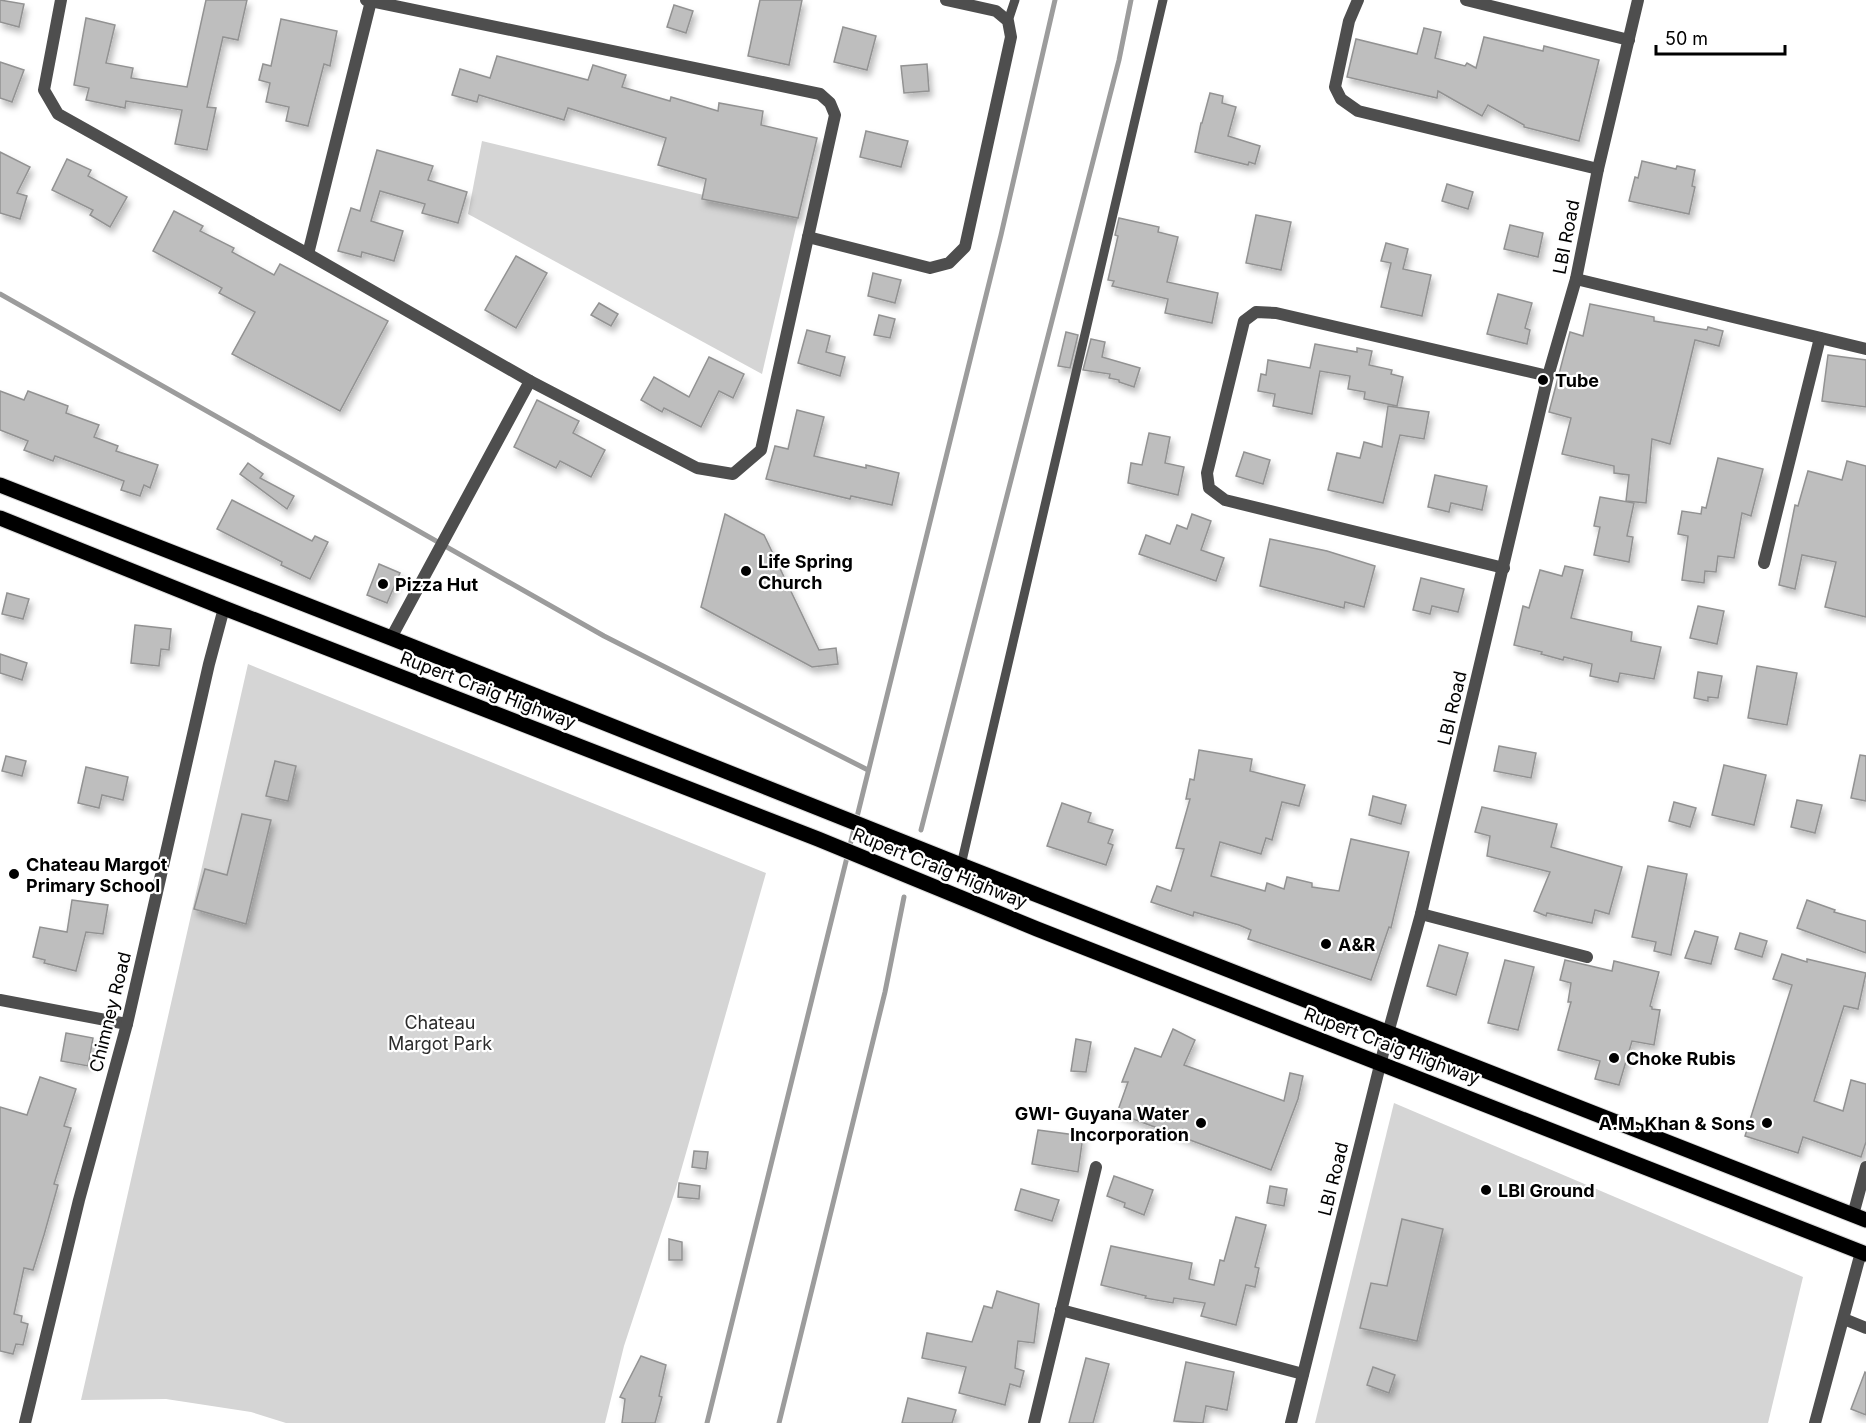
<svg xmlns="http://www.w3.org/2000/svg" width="1866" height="1423" font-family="Inter,sans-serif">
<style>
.green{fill:#d5d5d5}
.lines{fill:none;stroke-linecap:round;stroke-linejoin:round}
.stream{stroke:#9c9c9c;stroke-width:5}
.building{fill:#bebebe;stroke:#929292;stroke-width:1.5;filter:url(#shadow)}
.primary-casing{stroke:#dbdbdb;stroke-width:17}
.lane{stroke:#4e4e4e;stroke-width:9}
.street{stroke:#4e4e4e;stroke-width:12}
.primary{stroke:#000;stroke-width:15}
.poi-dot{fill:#000;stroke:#fff;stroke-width:2}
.labels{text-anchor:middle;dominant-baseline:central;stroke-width:4.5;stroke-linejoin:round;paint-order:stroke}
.street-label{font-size:18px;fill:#000;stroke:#fff}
.poi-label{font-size:18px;font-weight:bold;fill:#000;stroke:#fff;text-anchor:start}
.park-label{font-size:18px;fill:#2c2c2c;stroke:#fff}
</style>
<defs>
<filter id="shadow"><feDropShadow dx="3" dy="5.5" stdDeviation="3" flood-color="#0004"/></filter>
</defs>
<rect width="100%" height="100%" fill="#fff"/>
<!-- green -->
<g class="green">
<polygon points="482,141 798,218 762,374 468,214"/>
<polygon points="248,664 766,873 676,1188 624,1346 605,1423 286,1423 251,1412 166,1399 81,1400"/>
<polygon points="1394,1103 1803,1277 1768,1423 1315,1423"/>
</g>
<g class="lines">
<!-- stream -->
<g class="stream">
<polyline points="0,294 604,636 868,770"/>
<polyline points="921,830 1119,60 1131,0"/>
<polyline points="707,1423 1001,235 1055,0"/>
<polyline points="779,1423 885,992 904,897"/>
</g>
</g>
<!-- building -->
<g class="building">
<polygon points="0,0 24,4 19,27 0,22"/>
<polygon points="206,0 247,0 238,40 223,37 207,107 216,108 207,150 175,144 182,110 126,101 125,108 86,100 89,88 74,85 86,18 115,25 106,63 133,68 131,78 187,87"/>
<polygon points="760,0 802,0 789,65 748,56"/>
<polygon points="674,5 693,11 686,33 667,27"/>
<polygon points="281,19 337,31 330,66 324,64 308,126 286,121 289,107 266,102 270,83 259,80 263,64 271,66"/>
<polygon points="843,27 876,36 867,70 834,62"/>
<polygon points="1424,28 1441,32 1435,58 1465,66 1467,63 1476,68 1484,37 1543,51 1544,46 1599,60 1579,141 1524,127 1524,125 1488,105 1482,116 1438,91 1437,98 1347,77 1356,39 1417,54"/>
<polygon points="497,56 588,80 593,65 626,75 622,87 670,101 671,97 718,111 719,103 763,111 761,125 817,138 798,218 702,199 706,179 658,165 666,138 568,108 564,120 479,95 477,102 452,95 460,69 490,78"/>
<polygon points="0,62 24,70 12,102 0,98"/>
<polygon points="927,64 929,91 904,93 901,66"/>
<polygon points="1210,93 1223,96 1222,103 1236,107 1228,136 1260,146 1255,164 1249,162 1248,165 1195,152 1201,123 1202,123"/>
<polygon points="866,131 908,141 901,167 860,157"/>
<polygon points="377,150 433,166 428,180 467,192 458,223 422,213 425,204 380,191 371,221 403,231 394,261 362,252 361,257 338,251 351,208 360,211"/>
<polygon points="0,152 30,167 17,193 27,196 20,219 0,213"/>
<polygon points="67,159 91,170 88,176 127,197 110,227 90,215 93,210 52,190"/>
<polygon points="1642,161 1676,169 1677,166 1695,170 1692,186 1695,187 1689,214 1629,201 1635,177 1638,178"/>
<polygon points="1447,184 1473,192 1468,209 1442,201"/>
<polygon points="174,211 203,226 200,231 234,248 232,252 274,275 280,264 388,321 340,411 232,354 255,312 219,293 222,288 153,251"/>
<polygon points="1256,215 1291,222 1281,270 1246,263"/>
<polygon points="1119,218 1159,227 1158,232 1178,237 1167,282 1218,293 1212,323 1165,313 1168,299 1112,286 1114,281 1108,280 1118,236 1115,235"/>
<polygon points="1510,225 1543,233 1538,257 1504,249"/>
<polygon points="1386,243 1408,249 1403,269 1431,275 1422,316 1381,307 1391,263 1381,261"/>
<polygon points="516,256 547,273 516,328 485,310"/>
<polygon points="873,273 901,280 895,303 868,296"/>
<polygon points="1498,294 1532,303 1525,328 1530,330 1527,344 1487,334"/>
<polygon points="599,303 618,314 611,326 591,315"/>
<polygon points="1590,304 1654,317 1654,321 1707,330 1708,327 1723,331 1719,346 1695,340 1670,444 1652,439 1646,503 1626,501 1629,475 1614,473 1614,466 1562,454 1571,418 1549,412 1570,332 1583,336"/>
<polygon points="879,315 895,319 890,338 874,335"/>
<polygon points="807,330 830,336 826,352 845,357 840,376 798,363"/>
<polygon points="1066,332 1078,335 1070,368 1058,366"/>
<polygon points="1091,339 1105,342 1102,357 1140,368 1134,387 1119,382 1119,380 1109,378 1110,374 1083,370"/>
<polygon points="1315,344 1357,352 1357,348 1372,351 1369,365 1392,370 1391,374 1403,377 1397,406 1364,399 1365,392 1348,389 1350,376 1320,371 1312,414 1273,406 1275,394 1258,391 1261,374 1266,375 1268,360 1310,368"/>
<polygon points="1828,355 1866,360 1866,407 1822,401"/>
<polygon points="709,357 744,374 733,398 719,391 701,427 664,408 662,412 641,400 654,377 689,397"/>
<polygon points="0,391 24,400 28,391 68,406 66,413 99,425 94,437 118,446 116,451 158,465 150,488 144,485 140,496 121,490 124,481 55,456 53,461 24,450 28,441 0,430"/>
<polygon points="537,400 579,421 573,433 605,450 591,477 560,461 556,468 514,447"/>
<polygon points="1388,406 1429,412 1424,439 1400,435 1383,503 1328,490 1337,453 1360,458 1364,442 1382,447"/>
<polygon points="797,410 824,417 814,456 866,468 866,465 899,473 892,505 851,496 850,499 766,479 775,446 788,449"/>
<polygon points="1149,433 1170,437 1165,463 1184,467 1178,495 1128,483 1131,463 1142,465"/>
<polygon points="1244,452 1270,460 1263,484 1236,476"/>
<polygon points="1718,458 1763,469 1751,516 1742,513 1734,558 1718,556 1716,572 1705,571 1704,583 1682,580 1688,536 1678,534 1682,511 1701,514 1702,507 1706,508"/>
<polygon points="1847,461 1866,466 1866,617 1825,607 1836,562 1802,555 1795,589 1779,585 1795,505 1798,506 1808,471 1842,480"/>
<polygon points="248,463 263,474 260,478 294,496 287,509 240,474"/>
<polygon points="1435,475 1487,486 1482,510 1451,503 1449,512 1428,507"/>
<polygon points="1600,497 1634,503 1627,536 1633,537 1629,562 1594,555 1600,527 1594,526"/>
<polygon points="232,500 312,541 315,536 328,542 310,579 281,565 282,562 217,529"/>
<polygon points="725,514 764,535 819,650 836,648 838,664 812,667 701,607"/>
<polygon points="1192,514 1211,521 1201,550 1224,558 1216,581 1139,554 1146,535 1170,544 1177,525 1187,529"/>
<polygon points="1270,539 1327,551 1375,566 1364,607 1345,602 1344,608 1260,586"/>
<polygon points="379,564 400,573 387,603 367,595"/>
<polygon points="1565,566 1583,570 1571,618 1632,632 1631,641 1661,647 1654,679 1620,673 1618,682 1590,676 1592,664 1564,657 1563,660 1541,654 1542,652 1514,645 1523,606 1529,608 1540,570 1562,576"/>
<polygon points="1421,578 1464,589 1458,612 1432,606 1430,614 1413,610"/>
<polygon points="7,593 29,599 23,619 2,614"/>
<polygon points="1698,606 1724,611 1717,644 1690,638"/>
<polygon points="135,625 171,629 169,650 161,649 159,666 131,663"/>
<polygon points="0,654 27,663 22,680 0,673"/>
<polygon points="1757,666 1797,673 1787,725 1748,718"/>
<polygon points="1698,672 1722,676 1718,698 1708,697 1708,701 1694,698"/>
<polygon points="1499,746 1536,753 1531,778 1494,771"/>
<polygon points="1199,750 1252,759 1250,771 1305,785 1299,806 1282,802 1272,840 1266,838 1261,854 1220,842 1211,876 1265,891 1267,883 1284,889 1287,877 1312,883 1312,887 1339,891 1351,839 1409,852 1391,928 1389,927 1371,980 1248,939 1251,930 1239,925 1194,912 1193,916 1151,902 1157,886 1171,891 1184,849 1176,848 1190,799 1186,799 1190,779 1194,780"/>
<polygon points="1860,755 1866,756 1866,801 1851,798"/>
<polygon points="6,756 26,761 22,776 2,771"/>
<polygon points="275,761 296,766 288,801 266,796"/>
<polygon points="1724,765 1766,775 1754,825 1712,815"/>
<polygon points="86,767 128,777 123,800 102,795 99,808 78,803"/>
<polygon points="1373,796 1406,805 1401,824 1369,815"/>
<polygon points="1797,800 1822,805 1815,833 1791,827"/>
<polygon points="1674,802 1696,808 1690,827 1669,821"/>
<polygon points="1062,803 1091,813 1088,822 1113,830 1108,843 1113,845 1106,865 1047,846"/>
<polygon points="1482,807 1557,824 1551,847 1622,867 1609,914 1595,910 1592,923 1547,913 1546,916 1534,911 1550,872 1487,856 1490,836 1475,832"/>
<polygon points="242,814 271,820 246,924 194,909 205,869 227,875"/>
<polygon points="1648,866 1687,874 1671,955 1654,951 1656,942 1632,937"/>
<polygon points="72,900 108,905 103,934 86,932 76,971 44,963 45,960 33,957 40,927 67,932"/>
<polygon points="1807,900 1835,910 1834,912 1866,921 1866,953 1797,928"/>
<polygon points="1695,931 1718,937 1711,964 1685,958"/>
<polygon points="1740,933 1767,941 1762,957 1735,949"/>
<polygon points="1439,945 1468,953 1456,995 1427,986"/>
<polygon points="1782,954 1807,962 1807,959 1866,973 1858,1009 1844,1006 1814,1101 1843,1111 1851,1080 1866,1084 1866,1142 1861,1157 1803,1137 1798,1153 1745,1136 1792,985 1773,979"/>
<polygon points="1505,960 1534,967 1518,1030 1488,1023"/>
<polygon points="1565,960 1612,971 1614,961 1659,972 1650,1006 1652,1007 1652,1009 1660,1010 1654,1045 1632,1041 1619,1085 1595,1079 1600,1061 1558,1050 1571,1002 1568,1002 1571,983 1560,980"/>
<polygon points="1173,1029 1195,1040 1184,1065 1284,1101 1290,1073 1303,1076 1298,1099 1271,1170 1117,1113 1128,1082 1122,1082 1135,1048 1161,1057"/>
<polygon points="66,1033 93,1038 88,1066 61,1061"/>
<polygon points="1076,1039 1091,1042 1086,1072 1071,1071"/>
<polygon points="40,1077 76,1089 64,1126 71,1128 54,1184 58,1185 44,1235 33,1270 24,1268 14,1314 22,1316 21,1322 28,1324 23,1345 16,1344 13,1354 0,1351 0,1107 27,1115"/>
<polygon points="1038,1130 1083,1136 1078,1172 1032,1164"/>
<polygon points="694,1151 708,1152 706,1169 692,1167"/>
<polygon points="1114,1176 1153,1190 1144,1215 1124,1207 1125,1203 1107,1196"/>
<polygon points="679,1183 700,1186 699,1199 678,1197"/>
<polygon points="1270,1186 1287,1189 1284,1206 1267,1203"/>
<polygon points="1021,1189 1059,1200 1052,1221 1015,1210"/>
<polygon points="1236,1217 1266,1225 1255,1267 1259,1268 1255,1287 1246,1285 1236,1325 1201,1316 1205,1303 1174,1298 1173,1303 1145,1298 1146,1296 1101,1285 1111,1246 1192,1263 1189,1279 1214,1285 1220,1260 1224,1261"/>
<polygon points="1402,1219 1443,1229 1417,1341 1360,1328 1371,1283 1387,1286"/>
<polygon points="669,1239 682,1242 682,1260 669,1260"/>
<polygon points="997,1291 1039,1304 1034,1343 1018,1341 1015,1368 1024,1371 1020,1387 1010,1384 1005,1405 959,1393 966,1367 922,1358 927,1333 972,1342 984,1306 992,1308"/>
<polygon points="641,1356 666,1365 659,1396 662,1397 655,1423 622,1423 625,1399 620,1397"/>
<polygon points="1086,1358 1109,1364 1093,1423 1069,1423"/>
<polygon points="1186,1362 1234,1372 1227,1410 1206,1406 1203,1423 1174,1421"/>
<polygon points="1373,1367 1395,1375 1389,1393 1367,1385"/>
<polygon points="1865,1372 1866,1373 1866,1415 1851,1409"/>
<polygon points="908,1398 956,1410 952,1423 902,1423"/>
</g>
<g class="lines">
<defs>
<g id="primary">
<polyline points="0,485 391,638 961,865 1866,1220"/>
<polyline points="0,518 224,608 818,839 1037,929 1866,1254"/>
</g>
</defs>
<!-- primary casing -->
<use href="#primary" class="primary-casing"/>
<!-- lane -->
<g class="lane">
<polyline points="1008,21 1015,0"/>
<polyline points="961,865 1163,0"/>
</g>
<!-- street -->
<g class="street">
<polyline points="61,0 44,90 58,114 308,254 530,381 697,468 733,474 761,450 835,115 830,103 820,94 366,0"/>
<polyline points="1358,0 1349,21 1335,87 1341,99 1358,111 1598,169"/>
<polyline points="1466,0 1629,40"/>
<polyline points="808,237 930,268 949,263 965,247 1011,37 1008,21 996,11 946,0"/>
<polyline points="308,254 371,1"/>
<polyline points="1576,279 1866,349"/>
<polyline points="1764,563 1820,338"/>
<polyline points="1504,568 1225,500 1209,488 1207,473 1244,321 1256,312 1276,313 1548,376"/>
<polyline points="391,638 530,381"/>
<polyline points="1421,914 1587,957"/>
<polyline points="0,1000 127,1024"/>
<polyline points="1853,1215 1866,1167"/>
<polyline points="1061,1310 1303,1374"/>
<polyline points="1844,1319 1866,1328"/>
<polyline points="25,1423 79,1200 127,1024 209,664 224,608"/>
<polyline points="1034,1423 1096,1167"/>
<polyline points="1291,1423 1388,1033 1421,914 1548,376 1576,279 1598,169 1638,0"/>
<polyline points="1815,1423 1861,1252"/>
</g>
<!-- primary -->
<use href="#primary" class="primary"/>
</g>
<!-- markers -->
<g class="poi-dot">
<circle cx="1543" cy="380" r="6"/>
<circle cx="746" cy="571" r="6"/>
<circle cx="383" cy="584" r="6"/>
<circle cx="14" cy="874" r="6"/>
<circle cx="1326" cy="944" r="6"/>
<circle cx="1614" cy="1058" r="6"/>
<circle cx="1201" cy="1123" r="6"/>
<circle cx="1767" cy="1123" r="6"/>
<circle cx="1486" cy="1190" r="6"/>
</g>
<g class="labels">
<!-- street labels -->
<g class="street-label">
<text transform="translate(1566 237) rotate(-79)">LBI Road</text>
<text transform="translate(488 690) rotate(21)">Rupert Craig Highway</text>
<text transform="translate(1452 708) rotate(-77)">LBI Road</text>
<text transform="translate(940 868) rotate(22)">Rupert Craig Highway</text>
<text transform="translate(110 1012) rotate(-76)">Chimney Road</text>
<text transform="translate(1392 1046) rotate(21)">Rupert Craig Highway</text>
<text transform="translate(1333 1179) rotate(-76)">LBI Road</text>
</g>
<!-- poi labels -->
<g class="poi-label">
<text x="1555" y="380">Tube</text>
<text x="758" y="561">Life Spring<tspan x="758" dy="21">Church</tspan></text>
<text x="395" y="584">Pizza Hut</text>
<text x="26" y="864">Chateau Margot<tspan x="26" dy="21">Primary School</tspan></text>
<text x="1338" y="944">A&amp;R</text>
<text x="1626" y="1058">Choke Rubis</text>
<text x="1189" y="1113" text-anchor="end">GWI- Guyana Water<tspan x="1189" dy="21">Incorporation</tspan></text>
<text x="1755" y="1123" text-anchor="end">A.M. Khan &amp; Sons</text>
<text x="1498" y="1190">LBI Ground</text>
</g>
<!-- park labels -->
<g class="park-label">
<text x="440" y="1022">Chateau<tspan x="440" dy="21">Margot Park</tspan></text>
</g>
</g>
<!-- scale -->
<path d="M1656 45v9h129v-9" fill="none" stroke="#000000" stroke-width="3"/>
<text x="1665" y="45" font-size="18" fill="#000000" stroke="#ffffff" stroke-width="4.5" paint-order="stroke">50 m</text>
</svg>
